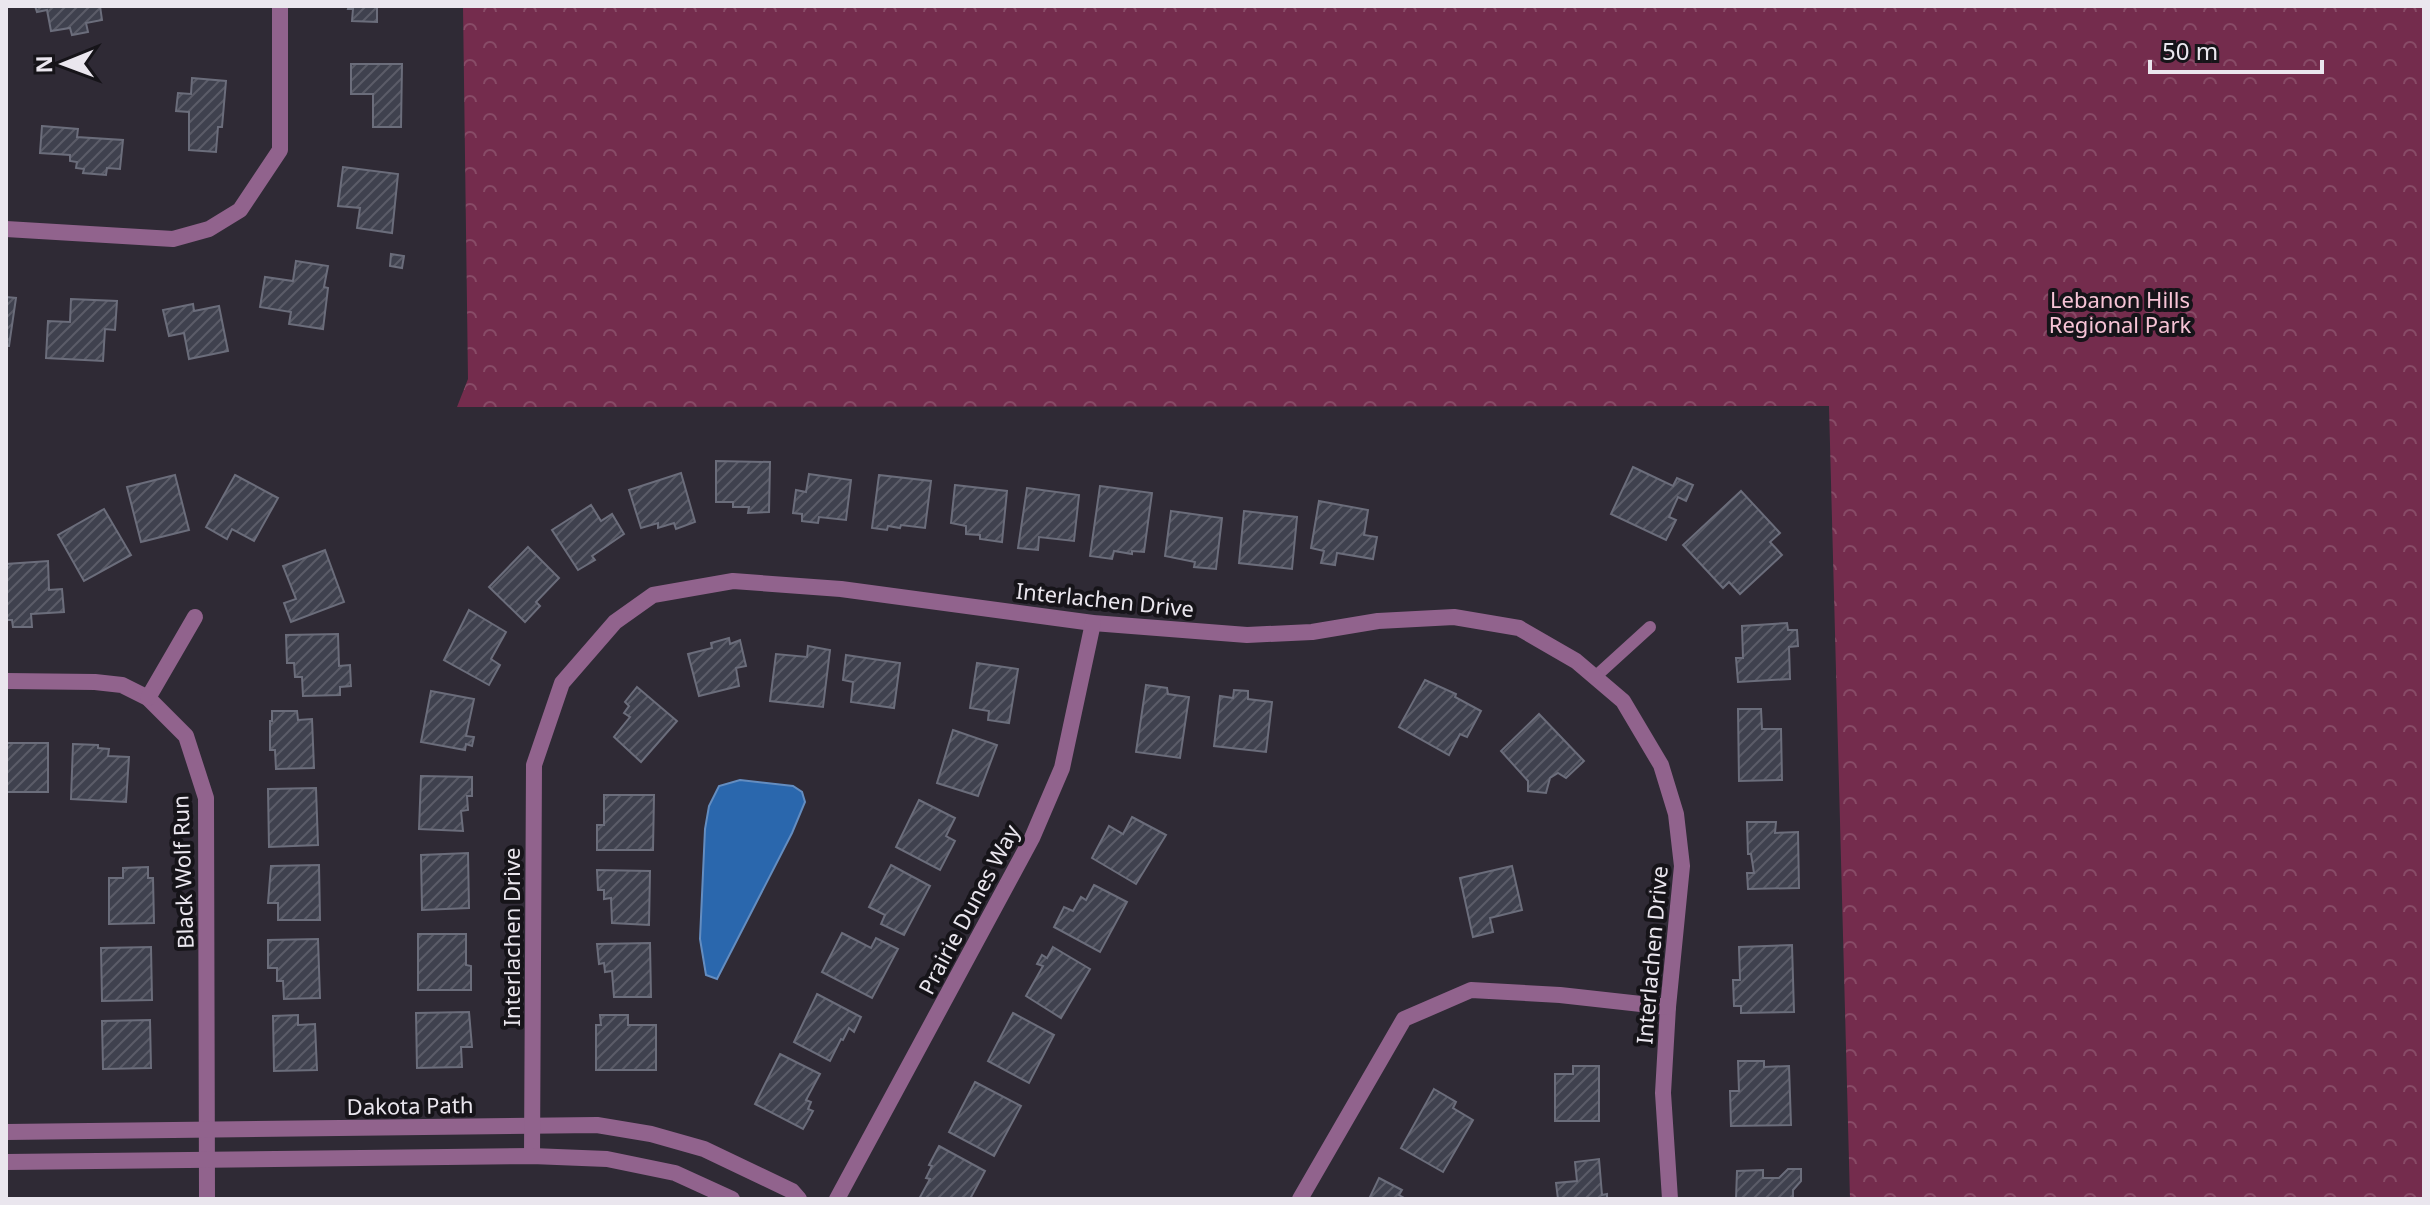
<svg xmlns="http://www.w3.org/2000/svg" width="2430" height="1205" font-family="'Noto Sans',sans-serif">
<style>
.park{fill:url(#park-crowns)}
.water{fill:#2a67ad;stroke:#648dc0;stroke-width:2}
.building{fill:url(#building-hatch);stroke:#6b6d7b;stroke-width:2}
.lines{fill:none;stroke-linecap:round;stroke-linejoin:round}
.lane{stroke:#91638d;stroke-width:12}
.street{stroke:#91638d;stroke-width:16}
.labels{text-anchor:middle;dominant-baseline:central;stroke-width:8;stroke-linejoin:round;paint-order:stroke}
.park-label{font-size:22px;fill:#f7c4d6;stroke:#161419}
.street-label{font-size:22px;fill:#eae6ee;stroke:#161419}
</style>
<defs>
<pattern id="park-crowns" width="20" height="18" patternUnits="userSpaceOnUse" patternTransform="scale(2)"><rect width="20" height="18" fill="#742c4d"/><path d="M2 6a3 3 0 1 1 6 0M12 15a3 3 0 1 1 6 0" fill="none" stroke="#884b67"/></pattern>
<pattern id="building-hatch" width="6" height="6" patternUnits="userSpaceOnUse" patternTransform="scale(2)"><rect width="6" height="6" fill="#3f414e"/><path d="M-1 1l2-2M0 6l6-6M5 7l2-2" fill="none" stroke="#5b5c68"/></pattern>
</defs>
<rect width="100%" height="100%" fill="#2f2a35"/>
<!-- park -->
<polygon class="park" points="463,6 2424,6 2424,1199 1850,1199 1829,406 457,407 468,379"/>
<!-- water -->
<polygon class="water" points="740,780 793,786 802,792 805,802 792,833 717,979 706,975 700,939 705,829 709,806 719,786"/>
<!-- building -->
<g class="building">
<polygon points="35,6 100,6 102,20 86,23 88,32 72,35 70,28 51,31 47,10 37,12"/>
<polygon points="349,6 377,6 377,22 352,21 353,9 348,9"/>
<polygon points="351,64 402,64 401,127 373,127 373,94 351,94"/>
<polygon points="192,78 226,81 222,127 218,127 216,152 189,150 189,112 176,111 178,93 191,94"/>
<polygon points="42,126 78,129 77,137 123,140 120,169 107,168 106,175 83,173 84,169 76,168 77,162 70,161 70,155 40,153"/>
<polygon points="343,167 398,174 392,233 357,228 360,208 338,206"/>
<polygon points="391,254 404,256 402,268 390,266"/>
<polygon points="296,261 328,266 324,287 328,288 323,329 289,324 291,312 260,307 265,277 293,281"/>
<polygon points="6,297 16,298 9,346 6,346"/>
<polygon points="71,299 117,301 115,330 105,329 103,361 46,358 48,321 70,322"/>
<polygon points="193,304 194,311 219,306 228,351 189,359 184,333 169,336 163,310"/>
<polygon points="716,461 770,462 769,512 748,513 749,507 733,507 733,502 716,502"/>
<polygon points="1633,467 1673,486 1677,478 1693,485 1686,501 1678,497 1669,517 1676,520 1666,540 1611,514"/>
<polygon points="681,473 695,522 676,529 674,523 658,528 658,523 641,528 629,490"/>
<polygon points="809,474 851,480 846,520 819,517 818,523 802,521 802,514 793,513 796,490 806,492"/>
<polygon points="175,475 189,530 141,542 127,487"/>
<polygon points="235,475 278,498 254,541 232,529 227,539 206,527"/>
<polygon points="879,475 931,481 925,528 901,525 900,528 888,526 887,530 872,528"/>
<polygon points="955,485 1007,491 1002,542 980,539 980,535 966,534 966,526 951,523"/>
<polygon points="1100,486 1152,493 1144,552 1132,551 1132,554 1114,551 1112,559 1090,556"/>
<polygon points="1027,488 1079,495 1074,541 1039,537 1038,550 1018,548"/>
<polygon points="1741,491 1780,533 1770,542 1782,555 1740,594 1729,582 1723,588 1683,545"/>
<polygon points="1319,501 1368,510 1364,535 1377,537 1373,559 1337,553 1335,565 1321,563 1324,551 1311,548"/>
<polygon points="591,505 601,521 612,514 624,534 592,556 595,560 578,570 552,530"/>
<polygon points="104,509 131,555 84,581 58,535"/>
<polygon points="1171,511 1222,518 1216,569 1194,567 1195,562 1165,556"/>
<polygon points="1244,511 1297,517 1292,569 1239,563"/>
<polygon points="528,547 559,578 536,602 540,606 525,622 489,587"/>
<polygon points="325,550 344,602 291,622 284,603 296,599 283,566"/>
<polygon points="48,561 49,590 62,589 64,612 31,614 32,627 13,627 12,620 6,620 6,564"/>
<polygon points="469,610 506,632 491,659 500,665 489,685 444,660"/>
<polygon points="1787,623 1788,630 1797,630 1798,646 1789,647 1790,679 1738,682 1736,658 1743,658 1742,626"/>
<polygon points="338,634 339,666 350,665 351,686 340,687 340,695 303,696 302,677 295,677 294,663 287,663 286,635"/>
<polygon points="729,638 730,644 740,640 746,666 736,668 739,686 699,696 688,654 712,648 711,643"/>
<polygon points="808,646 830,650 823,707 770,701 776,654 807,657"/>
<polygon points="846,655 900,663 894,708 851,702 853,682 843,680"/>
<polygon points="977,663 1018,669 1009,723 988,720 989,711 970,708"/>
<polygon points="1425,680 1456,694 1455,697 1481,711 1467,737 1460,734 1449,755 1399,727"/>
<polygon points="1146,685 1167,688 1168,694 1189,697 1180,758 1136,752"/>
<polygon points="637,687 677,721 641,762 614,737 630,717 624,713 629,706 625,702"/>
<polygon points="1234,690 1248,691 1248,699 1272,702 1266,752 1214,746 1220,696 1233,698"/>
<polygon points="431,691 474,699 466,736 474,737 472,746 466,744 465,750 421,742"/>
<polygon points="1738,709 1761,709 1762,729 1781,729 1782,780 1739,781"/>
<polygon points="272,711 297,711 298,720 312,719 314,768 276,769 275,750 270,750 270,721 272,721"/>
<polygon points="1539,714 1584,761 1566,778 1558,773 1550,778 1546,793 1528,791 1528,781 1501,751"/>
<polygon points="953,730 997,745 978,796 937,783"/>
<rect x="6" y="743" width="42" height="49"/>
<polygon points="73,744 98,745 98,748 109,749 108,756 129,757 126,802 71,799"/>
<polygon points="421,776 472,777 472,796 467,796 468,810 461,811 463,831 419,829"/>
<polygon points="316,788 318,845 269,847 268,789"/>
<polygon points="604,795 654,795 653,850 597,850 597,825 604,825"/>
<polygon points="919,800 955,818 946,836 955,841 940,870 896,847"/>
<polygon points="1132,817 1166,835 1136,884 1092,858 1109,826 1123,834"/>
<polygon points="1747,822 1776,822 1775,833 1798,832 1799,888 1748,889 1747,873 1754,873 1751,854 1748,854"/>
<polygon points="468,853 469,908 422,910 421,855"/>
<polygon points="319,865 320,920 278,920 278,903 268,903 271,866"/>
<polygon points="891,865 930,886 904,935 881,924 885,915 869,907"/>
<polygon points="1512,866 1522,910 1490,918 1493,932 1473,937 1460,878"/>
<polygon points="148,867 148,878 153,878 154,923 109,924 109,878 123,878 123,868"/>
<polygon points="597,870 650,871 649,925 612,923 611,898 604,899 604,890 598,890"/>
<polygon points="1094,885 1127,902 1100,952 1054,927 1064,907 1073,911 1081,897 1086,900"/>
<polygon points="842,933 871,948 876,938 898,949 872,998 822,972"/>
<polygon points="418,934 466,934 466,965 471,966 471,990 418,990"/>
<polygon points="318,939 320,998 284,999 283,981 277,981 277,968 268,968 268,940"/>
<polygon points="650,943 651,997 614,997 612,971 605,972 604,963 599,964 597,944"/>
<polygon points="1792,945 1794,1012 1741,1013 1741,1006 1734,1006 1733,980 1740,980 1739,947"/>
<polygon points="151,947 152,1000 102,1001 101,948"/>
<polygon points="1053,947 1090,969 1061,1018 1026,996 1043,966 1037,964 1042,955 1047,958"/>
<polygon points="817,994 861,1017 854,1032 849,1028 843,1040 841,1039 830,1061 794,1042"/>
<polygon points="469,1012 472,1047 461,1047 462,1067 417,1068 416,1013"/>
<polygon points="1013,1013 1054,1035 1029,1083 988,1061"/>
<polygon points="298,1015 298,1025 315,1024 317,1070 274,1071 273,1016"/>
<polygon points="600,1015 628,1015 628,1025 656,1025 656,1070 596,1070 596,1025 601,1025"/>
<polygon points="150,1020 151,1068 103,1069 102,1021"/>
<polygon points="780,1054 820,1074 806,1100 811,1102 808,1109 813,1111 803,1129 755,1104"/>
<polygon points="1738,1061 1764,1061 1764,1067 1789,1066 1791,1125 1731,1126 1730,1091 1739,1091"/>
<polygon points="1573,1066 1599,1066 1599,1121 1555,1121 1555,1074 1573,1074"/>
<polygon points="975,1082 1021,1106 994,1156 949,1132"/>
<polygon points="1434,1089 1456,1102 1453,1108 1473,1120 1443,1172 1401,1148"/>
<polygon points="939,1146 985,1171 970,1199 919,1199 930,1179 926,1178 932,1166 929,1165"/>
<polygon points="1599,1159 1602,1195 1607,1194 1607,1199 1558,1199 1556,1183 1577,1181 1575,1162"/>
<polygon points="1788,1169 1801,1169 1801,1181 1793,1190 1793,1199 1736,1199 1737,1171 1763,1170 1763,1178 1779,1178"/>
<polygon points="1379,1178 1402,1190 1399,1195 1406,1199 1369,1199"/>
</g>
<g class="lines">
<!-- lane -->
<polyline class="lane" points="1595,677 1650,627"/>
<!-- street -->
<g class="street">
<polyline points="6,229 173,239 209,229 240,210 280,150 280,6"/>
<polyline points="6,681 95,682 122,685 148,698 186,736 206,798 207,1199"/>
<polyline points="148,698 195,617"/>
<polyline points="6,1132 597,1125 651,1134 704,1149 792,1191 799,1199"/>
<polyline points="532,1156 534,765 562,683 615,622 653,595 733,581 841,589 1093,623 1247,635 1312,632 1378,621 1454,617 1519,628 1576,661 1623,701 1661,765 1676,814 1682,866 1668,1007 1663,1093 1670,1199"/>
<polyline points="6,1162 532,1156 607,1159 675,1173 732,1199"/>
<polyline points="837,1199 1032,838 1062,768 1093,623"/>
<polyline points="1300,1199 1404,1019 1471,990 1560,995 1668,1007"/>
</g>
</g>
<g class="labels">
<!-- park labels -->
<g class="park-label">
<text x="2120" y="299">Lebanon Hills<tspan x="2120" dy="25">Regional Park</tspan></text>
</g>
<!-- street labels -->
<g class="street-label">
<text transform="translate(1105 599) rotate(6)">Interlachen Drive</text>
<text transform="translate(182 872) rotate(-92)">Black Wolf Run</text>
<text transform="translate(968 909) rotate(-62)">Prairie Dunes Way</text>
<text transform="translate(511 937) rotate(-90)">Interlachen Drive</text>
<text transform="translate(1651 955) rotate(-85)">Interlachen Drive</text>
<text transform="translate(410 1105) rotate(-1)">Dakota Path</text>
</g>
</g>
<!-- border -->
<rect width="2430" height="1205" fill="none" stroke="#eae6ee" stroke-width="16"/>
<!-- north arrow -->
<g transform="translate(64 64) rotate(269)" stroke="#161419" stroke-width="6" paint-order="stroke">
<path d="M0-6L14 30L0 20L-14 30Z" fill="#eae6ee"/>
<text y="-12" font-size="22" font-weight="bold" text-anchor="middle" fill="#eae6ee">N</text>
</g>
<!-- scale -->
<path d="M2150 60v12h172v-12" fill="none" stroke="#eae6ee" stroke-width="4"/>
<text x="2162" y="60" font-size="24" fill="#eae6ee" stroke="#161419" stroke-width="6" paint-order="stroke">50 m</text>
</svg>
